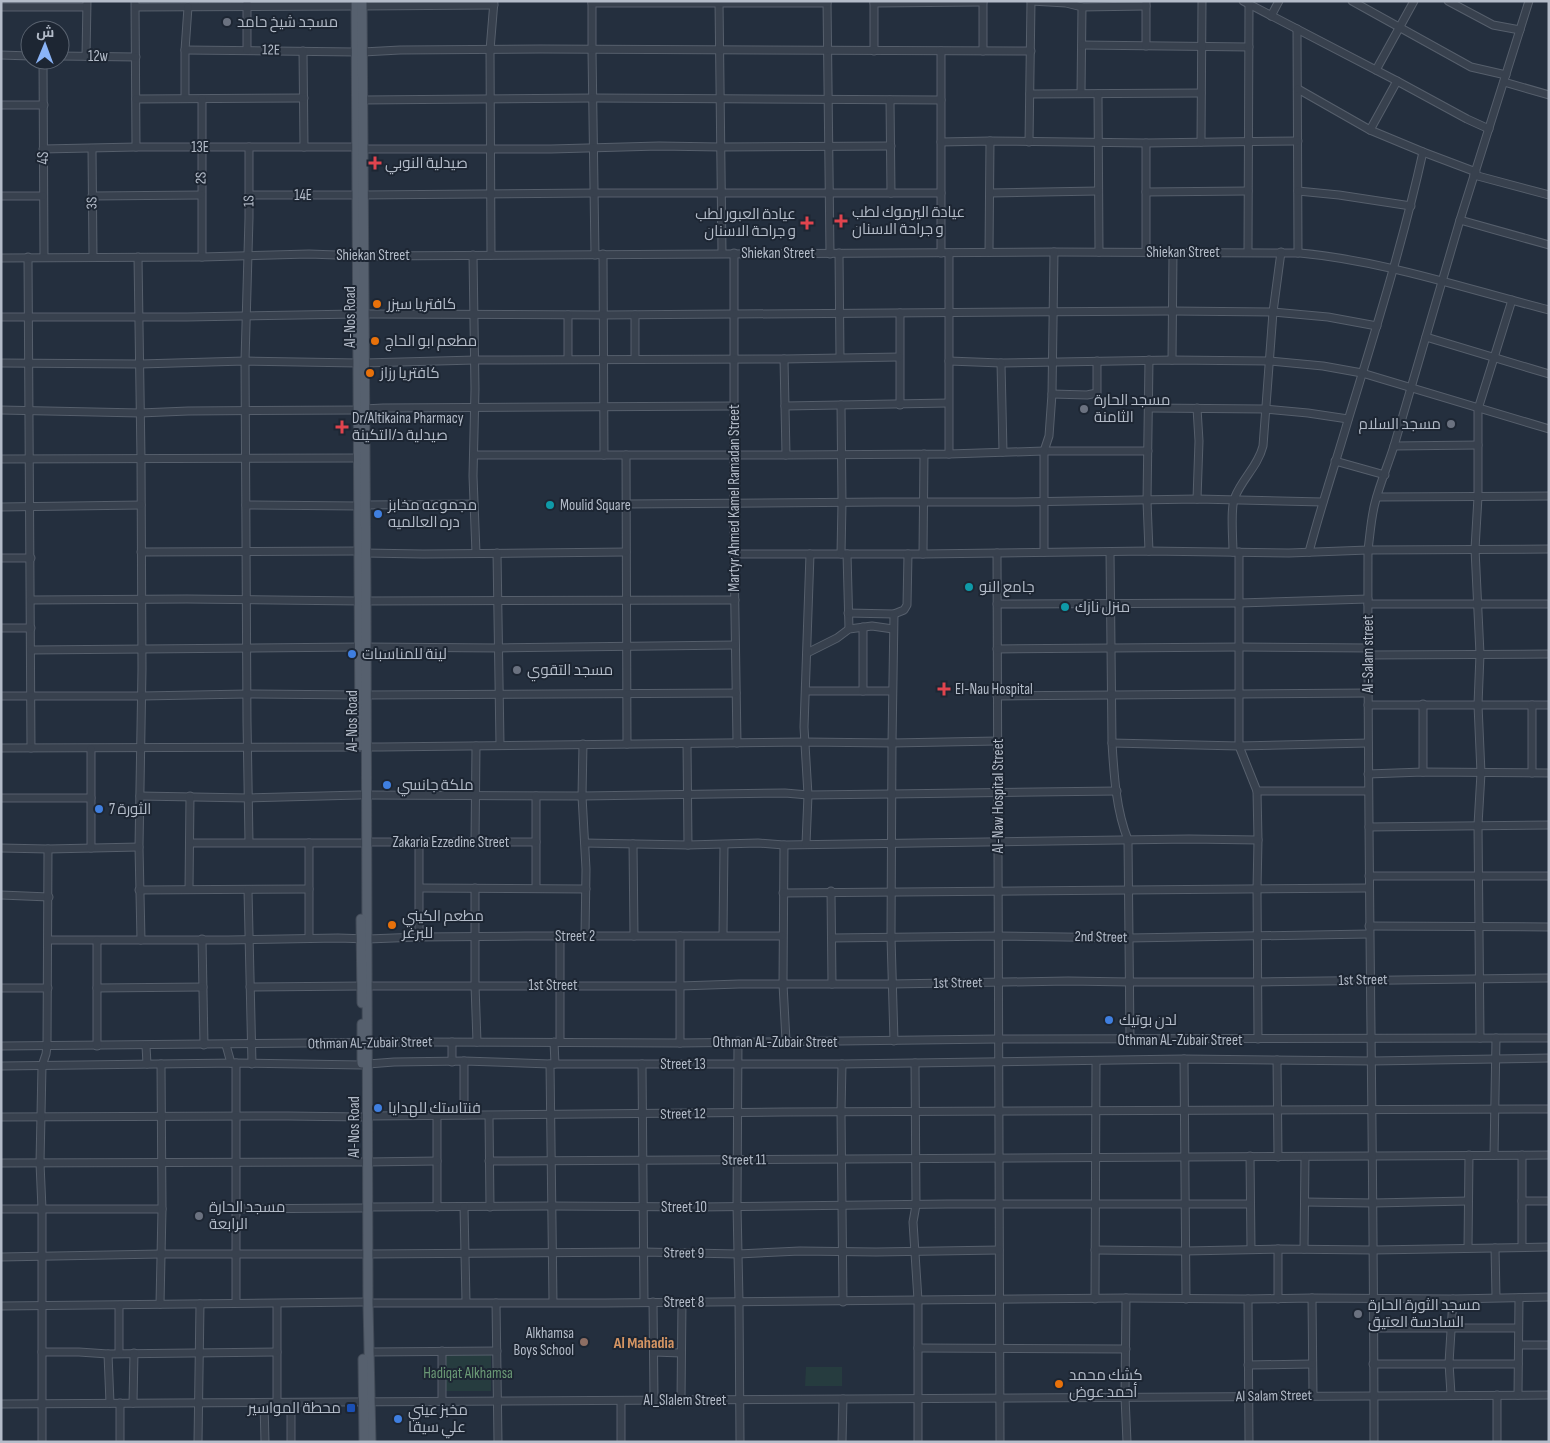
<svg xmlns="http://www.w3.org/2000/svg" width="1550" height="1443" font-family="'Sofia Sans Condensed',Cairo,sans-serif">
<style>
.green{fill:#263c3f}
.lines{fill:none;stroke-linecap:round;stroke-linejoin:round}
.minor-casing{stroke:#565f6c;stroke-width:9}
.major-casing{stroke:#414a57;stroke-width:11}
.minor{stroke:#38414e;stroke-width:7}
.major{stroke:#56606e;stroke-width:9}
.worship-dot{fill:#6b7280;stroke:#1d2633;stroke-width:2}
.health-dot{fill:#e0444e;stroke:#1d2633;stroke-width:2}
.food-dot{fill:#e8710a;stroke:#1d2633;stroke-width:2}
.culture-dot{fill:#0f9aa8;stroke:#1d2633;stroke-width:2}
.shop-dot{fill:#3f7fe0;stroke:#1d2633;stroke-width:2}
.education-dot{fill:#8d6e63;stroke:#1d2633;stroke-width:2}
.transit-dot{fill:#1a4fb4;stroke:#1d2633;stroke-width:2}
.labels{text-anchor:middle;dominant-baseline:central;stroke-width:4;stroke-linejoin:round;paint-order:stroke}
.poi-label{font-size:15px;fill:#b4bcc9;stroke:#1d2633;text-anchor:start}
.street-label{font-size:15px;fill:#b4bcc9;stroke:#1d2633}
.park-label{font-size:15px;fill:#6b9a76;stroke:#1d2633}
.neighbourhood-label{font-size:16px;font-weight:bold;fill:#d59563;stroke:#1d2633}
</style>
<rect width="100%" height="100%" fill="#242f3e"/>
<!-- green -->
<g class="green">
<polygon points="445,1355 491,1355 491,1391 446,1391"/>
<polygon points="806,1367 842,1367 842,1386 805,1386"/>
</g>
<g class="lines">
<defs>
<g id="minor">
<polyline points="135,1 136,147"/>
<polyline points="592,1 592,51 595,255"/>
<polyline points="719,1 722,253"/>
<polyline points="827,1 830,254"/>
<polyline points="983,1 983,51"/>
<polyline points="1031,1 1066,3 1082,7 1081,93"/>
<polyline points="1243,1 1397,81 1467,119 1489,129"/>
<polyline points="1352,1 1471,67 1506,75"/>
<polyline points="1448,1 1493,25 1520,30"/>
<polyline points="592,3 827,3"/>
<polyline points="874,3 983,2"/>
<polyline points="362,6 494,5"/>
<polyline points="1,7 86,7"/>
<polyline points="136,7 356,6"/>
<polyline points="1082,7 1146,6"/>
<polyline points="1271,16 1279,1"/>
<polyline points="1297,29 1298,253"/>
<polyline points="1082,45 1249,47"/>
<polyline points="1146,46 1146,1"/>
<polyline points="185,50 356,52"/>
<polyline points="247,50 247,1"/>
<polyline points="303,51 304,147"/>
<polyline points="874,51 874,1"/>
<polyline points="363,52 400,50 540,49 1031,51"/>
<polyline points="1,55 30,56"/>
<polyline points="60,56 136,57"/>
<polyline points="86,56 87,1"/>
<polyline points="43,60 44,257"/>
<polyline points="1376,70 1414,1"/>
<polyline points="1504,82 1549,95"/>
<polyline points="1298,89 1370,130 1423,152 1476,172"/>
<polyline points="1030,94 1201,93"/>
<polyline points="1098,94 1099,252"/>
<polyline points="185,98 185,50 188,7"/>
<polyline points="136,99 304,98"/>
<polyline points="202,99 202,257"/>
<polyline points="363,100 593,98 941,100"/>
<polyline points="890,100 891,193"/>
<polyline points="1,105 44,105"/>
<polyline points="1370,130 1397,81"/>
<polyline points="941,142 990,141 1146,143 1298,141"/>
<polyline points="1029,142 1031,1"/>
<polyline points="1201,142 1202,1"/>
<polyline points="249,147 249,218 245,361 247,722 249,842"/>
<polyline points="43,149 136,147 357,147"/>
<polyline points="92,149 93,257"/>
<polyline points="363,149 551,149 659,146 720,147 891,146"/>
<polyline points="1474,175 1549,195"/>
<polyline points="1298,191 1339,195 1411,206"/>
<polyline points="1146,192 1248,191"/>
<polyline points="990,193 1098,191"/>
<polyline points="249,195 357,195"/>
<polyline points="363,195 594,193 941,193"/>
<polyline points="1,196 43,196"/>
<polyline points="92,196 201,195"/>
<polyline points="1460,220 1549,245"/>
<polyline points="989,252 990,141"/>
<polyline points="1146,252 1146,143"/>
<polyline points="1248,252 1249,5"/>
<polyline points="734,253 734,554 737,743"/>
<polyline points="839,253 840,357"/>
<polyline points="941,253 941,51"/>
<polyline points="603,254 604,455"/>
<polyline points="473,255 475,389 473,476 476,553"/>
<polyline points="491,255 490,50 494,1"/>
<polyline points="28,257 31,748"/>
<polyline points="138,257 141,459 142,669 139,847 141,940"/>
<path d="M1,258L202,257L309,254L363,256L1054,252L1300,253C1385,261 1466,289 1549,310"/>
<polyline points="900,313 900,405"/>
<polyline points="365,314 604,315 1172,311 1273,312 1328,317 1377,326"/>
<polyline points="1,317 187,317 357,314"/>
<polyline points="1426,337 1549,374"/>
<polyline points="568,359 568,315"/>
<polyline points="635,359 635,315"/>
<polyline points="784,359 786,455"/>
<polyline points="1172,360 1173,252"/>
<polyline points="949,361 1001,363 1172,360 1269,361 1323,366 1362,373 1549,429"/>
<polyline points="1,363 140,364 245,361 358,363"/>
<polyline points="364,363 475,360 784,359 899,357"/>
<polyline points="1001,363 1003,452"/>
<polyline points="1052,394 1087,395 1097,393 1097,361"/>
<polyline points="785,406 948,403"/>
<polyline points="1149,408 1265,409 1308,413 1348,419"/>
<polyline points="1197,408 1199,441 1197,499"/>
<polyline points="364,409 383,408 734,406"/>
<polyline points="1,410 140,413 188,411 358,410"/>
<polyline points="1394,446 1478,445"/>
<polyline points="949,454 949,253"/>
<polyline points="474,455 786,455 949,454 1044,451 1148,451"/>
<polyline points="626,455 627,744"/>
<polyline points="1,459 358,458"/>
<polyline points="1335,461 1385,475"/>
<polyline points="1377,497 1549,496"/>
<polyline points="626,504 883,502 1015,502 1197,499 1323,502"/>
<polyline points="246,505 358,506"/>
<polyline points="365,505 474,504"/>
<polyline points="1,507 141,505"/>
<polyline points="1149,551 1147,501 1149,360"/>
<polyline points="141,552 358,551"/>
<polyline points="1044,552 1044,451 1049,436 1052,394 1054,252"/>
<path d="M1110,552L1112,743C1114,775 1116,810 1128,840L1130,1040"/>
<path d="M1233,552C1233,539 1230,507 1235,497C1242,479 1258,466 1263,446L1273,312L1281,252"/>
<polyline points="1239,552 1239,746 1257,791 1258,840 1257,889 1258,1039"/>
<path d="M1309,552C1321,506 1336,462 1349,417C1376,329 1403,242 1423,152"/>
<polyline points="365,553 423,554 626,552"/>
<polyline points="497,553 500,745"/>
<polyline points="997,553 1000,1442"/>
<polyline points="734,554 923,554 1149,551 1289,553 1368,550 1549,549"/>
<polyline points="841,554 842,503 841,405"/>
<polyline points="847,554 849,629"/>
<polyline points="923,554 924,454"/>
<polyline points="1,558 31,558"/>
<polyline points="31,600 187,599 359,601"/>
<polyline points="366,601 735,600"/>
<polyline points="997,604 1239,603 1368,599"/>
<polyline points="1368,604 1549,604"/>
<polyline points="848,613 894,614 904,610 907,605 908,554"/>
<polyline points="1,628 31,628"/>
<polyline points="366,647 498,648 735,645"/>
<polyline points="997,649 1240,647 1368,648"/>
<polyline points="31,650 359,647"/>
<polyline points="807,653 837,638 849,629 872,626 893,629"/>
<polyline points="1368,655 1549,654"/>
<polyline points="806,691 892,691"/>
<polyline points="863,691 863,627"/>
<polyline points="366,695 736,693"/>
<polyline points="1,696 142,696 247,694 360,695"/>
<polyline points="997,696 1368,693"/>
<polyline points="1368,705 1549,705"/>
<polyline points="1532,705 1532,773"/>
<polyline points="1112,743 1239,746 1368,743"/>
<polyline points="583,744 582,796 586,869 585,936"/>
<polyline points="687,744 688,845"/>
<polyline points="1,748 382,747 805,742 892,743 997,741"/>
<polyline points="1423,772 1423,704"/>
<polyline points="1368,774 1423,772 1549,773"/>
<polyline points="1257,791 1368,791"/>
<polyline points="366,795 582,796 785,793 808,795 891,794 1117,791"/>
<polyline points="140,796 249,798 360,795"/>
<polyline points="536,796 536,888"/>
<polyline points="1,798 91,798"/>
<polyline points="1369,827 1549,825"/>
<polyline points="366,842 536,842"/>
<polyline points="190,843 361,843"/>
<polyline points="309,843 309,938"/>
<polyline points="475,843 476,746"/>
<polyline points="585,843 688,845 758,843 784,845 1189,839 1258,840"/>
<polyline points="633,844 634,936"/>
<polyline points="806,844 808,795 804,727 810,554"/>
<polyline points="784,845 783,984 786,1041"/>
<polyline points="1,848 48,849 139,847"/>
<polyline points="91,848 91,749"/>
<polyline points="1369,876 1549,876"/>
<polyline points="420,888 586,889"/>
<polyline points="475,888 475,985 477,1042"/>
<polyline points="189,889 190,796"/>
<polyline points="139,890 309,889"/>
<polyline points="248,890 252,1064"/>
<polyline points="831,891 832,984"/>
<polyline points="783,893 1369,888"/>
<polyline points="1,895 49,897"/>
<polyline points="1369,926 1549,927"/>
<polyline points="723,935 724,845"/>
<polyline points="560,936 560,1042"/>
<polyline points="680,936 680,1043"/>
<polyline points="419,937 419,842"/>
<polyline points="832,938 998,936 1129,938 1369,934"/>
<polyline points="202,939 204,1045"/>
<polyline points="48,940 228,940 338,938 368,939 419,937 525,936 782,936"/>
<polyline points="368,986 680,986 739,984 892,984 1068,981 1130,982 1257,982 1549,978"/>
<polyline points="250,987 362,986"/>
<polyline points="1,988 48,988"/>
<polyline points="97,988 203,987"/>
<polyline points="1480,1038 1478,825 1481,773 1478,705 1480,654 1475,549 1478,497 1478,409 1512,300"/>
<polyline points="738,1041 737,1206 739,1301 740,1442"/>
<polyline points="894,1041 891,937 892,743 894,614"/>
<polyline points="452,1042 452,1062"/>
<polyline points="554,1042 555,1064"/>
<polyline points="226,1045 231,1063"/>
<polyline points="1,1046 414,1042 680,1043 998,1039 1549,1038"/>
<polyline points="97,1046 97,941"/>
<polyline points="146,1046 147,1064"/>
<polyline points="1184,1059 1186,1299"/>
<polyline points="1277,1060 1278,1157"/>
<polyline points="236,1063 236,1303"/>
<polyline points="915,1063 916,1205 913,1222 918,1300 918,1442"/>
<polyline points="368,1064 394,1062 464,1061 550,1064 842,1064 1184,1059 1372,1061 1549,1058"/>
<polyline points="550,1064 553,1302"/>
<polyline points="642,1064 644,1302"/>
<polyline points="842,1064 841,1112 843,1302"/>
<polyline points="1,1066 236,1063 362,1065"/>
<polyline points="437,1115 437,1207"/>
<polyline points="464,1115 464,1061"/>
<polyline points="368,1116 783,1112 1549,1109"/>
<polyline points="489,1116 490,1207"/>
<polyline points="1,1117 288,1116 362,1117"/>
<polyline points="1494,1155 1496,1038"/>
<polyline points="1250,1156 1251,1249"/>
<polyline points="489,1161 1549,1155"/>
<polyline points="368,1162 437,1161"/>
<polyline points="1,1163 362,1162"/>
<polyline points="1522,1201 1549,1201"/>
<polyline points="1305,1202 1373,1203 1468,1201"/>
<polyline points="368,1207 552,1206 699,1207 947,1204 1250,1204"/>
<polyline points="464,1207 466,1302"/>
<polyline points="1,1209 162,1209"/>
<polyline points="236,1209 363,1208"/>
<polyline points="1522,1247 1522,1155"/>
<polyline points="1468,1248 1469,1155"/>
<polyline points="1495,1248 1496,1297"/>
<polyline points="1278,1249 1278,1299"/>
<polyline points="1304,1249 1305,1157"/>
<polyline points="1095,1250 1185,1251 1278,1249 1373,1250 1549,1247"/>
<polyline points="368,1254 644,1252 738,1254 800,1251 876,1252 999,1250"/>
<polyline points="1,1257 161,1254 363,1254"/>
<polyline points="1126,1298 1125,1397 1127,1442"/>
<polyline points="1312,1298 1313,1395"/>
<polyline points="1095,1299 1096,1061"/>
<polyline points="1248,1299 1249,1442"/>
<polyline points="653,1302 654,1400"/>
<polyline points="368,1303 605,1303 1126,1298 1248,1299 1312,1298 1453,1299 1549,1297"/>
<polyline points="496,1303 498,1442"/>
<polyline points="160,1304 162,1209 161,1064"/>
<polyline points="277,1304 277,1403"/>
<polyline points="1,1306 363,1302"/>
<polyline points="1373,1328 1518,1328"/>
<polyline points="1519,1345 1549,1345"/>
<polyline points="918,1348 1126,1349"/>
<polyline points="442,1351 442,1401"/>
<polyline points="42,1352 79,1352 108,1354 277,1352"/>
<polyline points="119,1352 119,1306"/>
<polyline points="369,1352 497,1351"/>
<polyline points="654,1352 681,1353"/>
<polyline points="108,1354 110,1403"/>
<polyline points="1373,1364 1518,1364"/>
<polyline points="1248,1365 1312,1364"/>
<polyline points="1451,1394 1449,1363 1453,1299"/>
<polyline points="1497,1395 1497,1442"/>
<polyline points="1518,1395 1519,1298"/>
<polyline points="681,1400 682,1302"/>
<polyline points="621,1401 621,1442"/>
<polyline points="120,1403 120,1442"/>
<polyline points="133,1403 134,1353"/>
<polyline points="264,1403 265,1442"/>
<polyline points="1,1404 1549,1395"/>
<polyline points="42,1442 42,1209 40,1163 42,1066 46,1054 47,1046 48,849"/>
<polyline points="198,1442 200,1304"/>
<polyline points="291,1442 291,1403"/>
<polyline points="842,1442 843,1399"/>
<path d="M1374,1442C1374,1145 1367,848 1368,550C1370,535 1371,518 1375,503C1380,483 1388,465 1394,446L1460,220L1529,1"/>
</g>
<g id="major">
<polyline points="356,1 360,746"/>
<polyline points="362,1 366,601 368,1303 371,1442"/>
<polyline points="361,919 362,1003"/>
<polyline points="362,1024 362,1063"/>
<polyline points="363,1359 364,1442"/>
</g>
</defs>
<!-- minor casing -->
<use href="#minor" class="minor-casing"/>
<!-- major casing -->
<use href="#major" class="major-casing"/>
<!-- minor -->
<use href="#minor" class="minor"/>
<!-- major -->
<use href="#major" class="major"/>
</g>
<!-- markers -->
<g class="worship-dot">
<circle cx="227" cy="22" r="5"/>
<circle cx="1084" cy="409" r="5"/>
<circle cx="1451" cy="424" r="5"/>
<circle cx="517" cy="670" r="5"/>
<circle cx="199" cy="1216" r="5"/>
<circle cx="1358" cy="1314" r="5"/>
</g>
<g class="health-dot">
<path d="M372.5 155.5h5v5h5v5h-5v5h-5v-5h-5v-5h5z"/>
<path d="M838.5 213.5h5v5h5v5h-5v5h-5v-5h-5v-5h5z"/>
<path d="M804.5 215.5h5v5h5v5h-5v5h-5v-5h-5v-5h5z"/>
<path d="M339.5 419.5h5v5h5v5h-5v5h-5v-5h-5v-5h5z"/>
<path d="M941.5 681.5h5v5h5v5h-5v5h-5v-5h-5v-5h5z"/>
</g>
<g class="food-dot">
<circle cx="377" cy="304" r="5"/>
<circle cx="375" cy="341" r="5"/>
<circle cx="370" cy="373" r="5"/>
<circle cx="392" cy="925" r="5"/>
<circle cx="1059" cy="1384" r="5"/>
</g>
<g class="culture-dot">
<circle cx="550" cy="505" r="5"/>
<circle cx="969" cy="587" r="5"/>
<circle cx="1065" cy="607" r="5"/>
</g>
<g class="shop-dot">
<circle cx="378" cy="514" r="5"/>
<circle cx="352" cy="654" r="5"/>
<circle cx="387" cy="785" r="5"/>
<circle cx="99" cy="809" r="5"/>
<circle cx="1109" cy="1020" r="5"/>
<circle cx="378" cy="1108" r="5"/>
<circle cx="398" cy="1419" r="5"/>
</g>
<circle class="education-dot" cx="584" cy="1342" r="5"/>
<rect class="transit-dot" x="346" y="1403" width="10" height="10" rx="2.5"/>
<g class="labels">
<!-- poi labels -->
<g class="poi-label">
<text x="237" y="22">مسجد شيخ حامد</text>
<text x="385" y="163">صيدلية النوبي</text>
<text x="852" y="212">عيادة اليرموك لطب<tspan x="852" dy="17">و جراحة الاسنان</tspan></text>
<text x="796" y="214" text-anchor="end">عيادة العبور لطب<tspan x="796" dy="17">و جراحة الاسنان</tspan></text>
<text x="387" y="304">كافتريا سيزر</text>
<text x="385" y="341">مطعم ابو الحاج</text>
<text x="380" y="373">كافتريا رزاز</text>
<text x="1094" y="400">مسجد الحارة<tspan x="1094" dy="17">الثامنة</tspan></text>
<text x="352" y="418">Dr/Altikaina Pharmacy<tspan x="352" dy="17">صيدلية د/التكينة</tspan></text>
<text x="1441" y="424" text-anchor="end">مسجد السلام</text>
<text x="388" y="505">مجموعه مخابز<tspan x="388" dy="17">دره العالميه</tspan></text>
<text x="560" y="505">Moulid Square</text>
<text x="979" y="587">جامع النو</text>
<text x="1075" y="607">منزل نازك</text>
<text x="362" y="654">لينة للمناسبات</text>
<text x="527" y="670">مسجد التقوي</text>
<text x="955" y="689">El-Nau Hospital</text>
<text x="397" y="785">ملكة جانسي</text>
<text x="109" y="809">الثورة 7</text>
<text x="402" y="916">مطعم الكيني<tspan x="402" dy="17">للبرغر</tspan></text>
<text x="1119" y="1020">لدن بوتيك</text>
<text x="388" y="1108">فنتاستك للهدايا</text>
<text x="209" y="1207">مسجد الحارة<tspan x="209" dy="17">الرابعة</tspan></text>
<text x="1368" y="1305">مسجد الثورة الحارة<tspan x="1368" dy="17">السادسة العتيق</tspan></text>
<text x="574" y="1333" text-anchor="end">Alkhamsa<tspan x="574" dy="17">Boys School</tspan></text>
<text x="1069" y="1375">كشك محمد<tspan x="1069" dy="17">أحمد عوض</tspan></text>
<text x="341" y="1408" text-anchor="end">محطة المواسير</text>
<text x="408" y="1410">مخبز عيني<tspan x="408" dy="17">علي سيقا</tspan></text>
</g>
<!-- street labels -->
<g class="street-label">
<text transform="translate(271 50) rotate(1)">12E</text>
<text x="98" y="56">12w</text>
<text x="200" y="147">13E</text>
<text transform="translate(43 158) rotate(-90)">4S</text>
<text transform="translate(201 178) rotate(-89)">2S</text>
<text x="303" y="195">14E</text>
<text transform="translate(249 201) rotate(-91)">1S</text>
<text transform="translate(92 203) rotate(-91)">3S</text>
<text x="1183" y="252">Shiekan Street</text>
<text x="778" y="253">Shiekan Street</text>
<text x="373" y="255">Shiekan Street</text>
<text transform="translate(350 317) rotate(-90)">Al-Nos Road</text>
<text transform="translate(734 498) rotate(-90)">Martyr Ahmed Kamel Ramadan Street</text>
<text transform="translate(1368 654) rotate(-90)">Al-Salam street</text>
<text transform="translate(352 721) rotate(-90)">Al-Nos Road</text>
<text transform="translate(998 796) rotate(-90)">Al-Naw Hospital Street</text>
<text x="451" y="842">Zakaria Ezzedine Street</text>
<text x="575" y="936">Street 2</text>
<text transform="translate(1101 937) rotate(1)">2nd Street</text>
<text transform="translate(1363 980) rotate(-1)">1st Street</text>
<text transform="translate(958 983) rotate(-1)">1st Street</text>
<text x="553" y="985">1st Street</text>
<text x="1180" y="1040">Othman AL-Zubair Street</text>
<text x="775" y="1042">Othman AL-Zubair Street</text>
<text transform="translate(370 1043) rotate(-1)">Othman AL-Zubair Street</text>
<text x="683" y="1064">Street 13</text>
<text transform="translate(683 1114) rotate(-1)">Street 12</text>
<text transform="translate(354 1127) rotate(-90)">Al-Nos Road</text>
<text transform="translate(744 1160) rotate(-1)">Street 11</text>
<text x="684" y="1207">Street 10</text>
<text transform="translate(684 1253) rotate(1)">Street 9</text>
<text x="684" y="1302">Street 8</text>
<text transform="translate(1274 1396) rotate(-1)">Al Salam Street</text>
<text x="685" y="1400">Al_Slalem Street</text>
</g>
<!-- park labels -->
<g class="park-label">
<text x="468" y="1373">Hadiqat Alkhamsa</text>
</g>
<!-- neighbourhood labels -->
<g class="neighbourhood-label">
<text x="644" y="1343">Al Mahadia</text>
</g>
</g>
<!-- border -->
<rect width="1550" height="1443" fill="none" stroke="#b4bcc9" stroke-width="5"/>
<!-- north arrow -->
<g transform="translate(45 45) rotate(1)"><circle r="24" fill="#1d2633" stroke="#59626f"/>
<path d="M0-4L9 19L0 12L-9 19Z" fill="#8ab4f8"/>
<text y="-8" font-size="14" font-weight="bold" text-anchor="middle" fill="#b4bcc9">ش</text>
</g>
</svg>
